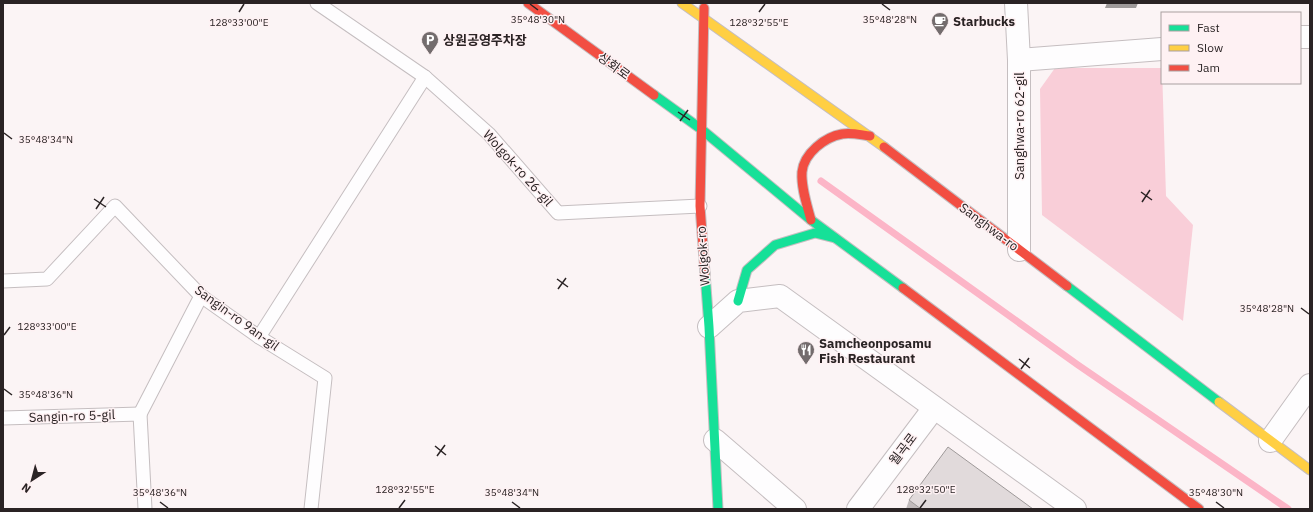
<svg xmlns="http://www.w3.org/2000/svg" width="1313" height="512" font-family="'IBM Plex Sans','Noto Sans KR',sans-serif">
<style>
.green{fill:#f9ced8}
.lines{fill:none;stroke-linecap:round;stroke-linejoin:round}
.stream{stroke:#fcb5c7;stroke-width:7}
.lane-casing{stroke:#c5bec0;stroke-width:15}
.street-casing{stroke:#c5bec0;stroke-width:24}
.fast-casing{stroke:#c5bec0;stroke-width:11}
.slow-casing{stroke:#c5bec0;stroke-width:11}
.jam-casing{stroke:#c5bec0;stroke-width:11}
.lane{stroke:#fefdfe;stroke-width:13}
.street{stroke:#fefdfe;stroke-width:22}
.fast{stroke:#16e098;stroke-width:9}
.slow{stroke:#ffcf43;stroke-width:9}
.jam{stroke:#f24e42;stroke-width:9}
.wall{fill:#c2bbbc}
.shaded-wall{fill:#9e9999}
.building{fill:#e1dadb;stroke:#9e9999}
.ticks{fill:none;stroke:#2a2324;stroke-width:1.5}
.labels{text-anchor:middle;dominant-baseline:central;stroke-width:3;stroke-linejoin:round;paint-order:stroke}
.poi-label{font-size:13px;font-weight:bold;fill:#2a2324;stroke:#fef1f3;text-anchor:start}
.street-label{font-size:13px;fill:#2a2324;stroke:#fef1f3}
.ticks-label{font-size:10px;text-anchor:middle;fill:#2a2324;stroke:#fef1f3;stroke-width:3;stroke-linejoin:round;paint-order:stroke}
</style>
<rect width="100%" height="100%" fill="#fbf4f5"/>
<!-- green -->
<polygon class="green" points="1055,68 1162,68 1166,196 1193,225 1183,321 1042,215 1040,89"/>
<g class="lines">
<!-- stream -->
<polyline class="stream" points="821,181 1078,365 1288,509"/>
<defs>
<g id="lane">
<polyline points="317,3 425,77 489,134 558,213 700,206"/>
<polyline points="3,281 47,279 115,206 201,296 259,337 325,378 311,509"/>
<polyline points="259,337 425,77"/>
<polyline points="140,414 201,296"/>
<polyline points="3,418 140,414 145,509"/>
</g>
<g id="street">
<polyline points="1016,3 1019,60 1019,250"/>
<polyline points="1300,37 1310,37"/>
<polyline points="1019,60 1162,49"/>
<polyline points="709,327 738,301 780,296 1075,509"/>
<polyline points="715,440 795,509"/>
<polyline points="1270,441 1310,385"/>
<polyline points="858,509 934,408"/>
</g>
<g id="fast">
<polyline points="654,95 701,129 811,220 903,288"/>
<polyline points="705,273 709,327 718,509"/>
<polyline points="1067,286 1219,402"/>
<polyline points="738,301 747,270 775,245 815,233 835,238"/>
</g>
<g id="slow">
<polyline points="682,3 884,147"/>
<polyline points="1219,402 1310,470"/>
</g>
<g id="jam">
<polyline points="528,3 654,95"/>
<polyline points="704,8 700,206 705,273"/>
<polyline points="884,147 1067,286"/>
<path d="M811,220C807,205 801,188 802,172C804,153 825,137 842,134C851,132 861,135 870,136"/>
<polyline points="903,288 1199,509"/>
</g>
</defs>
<!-- lane casing -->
<use href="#lane" class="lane-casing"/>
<!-- street casing -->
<use href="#street" class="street-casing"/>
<!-- fast casing -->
<use href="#fast" class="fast-casing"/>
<!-- slow casing -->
<use href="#slow" class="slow-casing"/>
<!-- jam casing -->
<use href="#jam" class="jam-casing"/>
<!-- lane -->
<use href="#lane" class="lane"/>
<!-- street -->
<use href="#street" class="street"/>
<!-- fast -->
<use href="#fast" class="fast"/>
<!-- slow -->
<use href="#slow" class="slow"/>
<!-- jam -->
<use href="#jam" class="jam"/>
</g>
<!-- wall -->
<polygon class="wall" points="909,500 1033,509 906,509"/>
<!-- shaded-wall -->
<polygon class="shaded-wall" points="1107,3 1138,3 1136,8 1105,8"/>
<!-- building -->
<polygon class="building" points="948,447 1033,509 921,509 909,500"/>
<!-- ticks -->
<path class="ticks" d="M530,4L538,10M882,4L890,10M239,12L244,4M759,12L765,4M678,112L690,120M680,121L688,110M4,133L12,139M1141,192L1152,200M94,199L106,207M1142,202L1150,190M96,209L104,197M557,279L568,287M558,289L566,278M1301,308L1309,314M4,335L10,327M1019,359L1030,368M1021,369L1029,358M4,389L12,395M435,446L446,455M437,456L445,445M160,502L168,508M512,502L520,508M1216,502L1224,508M399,508L405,500M920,508L926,500"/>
<!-- icons -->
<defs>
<symbol id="cafe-pin" viewBox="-11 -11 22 30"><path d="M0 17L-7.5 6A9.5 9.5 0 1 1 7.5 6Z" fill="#736c6d" stroke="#fef1f3"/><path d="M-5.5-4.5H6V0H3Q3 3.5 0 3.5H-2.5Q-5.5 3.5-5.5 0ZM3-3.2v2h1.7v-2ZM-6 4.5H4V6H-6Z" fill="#fff"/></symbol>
<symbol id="parking-pin" viewBox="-11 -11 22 30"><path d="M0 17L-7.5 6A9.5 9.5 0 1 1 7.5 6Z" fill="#736c6d" stroke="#fef1f3"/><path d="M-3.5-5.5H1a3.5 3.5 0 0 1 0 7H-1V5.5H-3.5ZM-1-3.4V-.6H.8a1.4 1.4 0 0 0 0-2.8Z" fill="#fff"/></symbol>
<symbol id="restaurant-pin" viewBox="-11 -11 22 30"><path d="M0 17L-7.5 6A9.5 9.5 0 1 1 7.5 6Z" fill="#736c6d" stroke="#fef1f3"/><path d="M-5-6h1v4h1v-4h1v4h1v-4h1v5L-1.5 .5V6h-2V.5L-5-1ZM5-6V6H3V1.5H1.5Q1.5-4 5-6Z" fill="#fff"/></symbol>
</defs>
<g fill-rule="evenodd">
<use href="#cafe-pin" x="930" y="11" width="20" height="27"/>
<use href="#parking-pin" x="420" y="30" width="20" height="27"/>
<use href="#restaurant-pin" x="796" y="340" width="20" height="27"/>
</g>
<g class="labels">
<!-- poi labels -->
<g class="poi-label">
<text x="953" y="21">Starbucks</text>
<text x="443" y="40">상원공영주차장</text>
<text x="819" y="343">Samcheonposamu<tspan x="819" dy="15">Fish Restaurant</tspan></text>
</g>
<!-- street labels -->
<g class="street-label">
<text transform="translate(614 66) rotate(36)">상화로</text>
<text transform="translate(1019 126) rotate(-90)">Sanghwa-ro 62-gil</text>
<text transform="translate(518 168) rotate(48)">Wolgok-ro 26-gil</text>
<text transform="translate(989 227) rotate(37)">Sanghwa-ro</text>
<text transform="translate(703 256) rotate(-94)">Wolgok-ro</text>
<text transform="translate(237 318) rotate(36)">Sangin-ro 9an-gil</text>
<text transform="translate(72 416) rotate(-2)">Sangin-ro 5-gil</text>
<text transform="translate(903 449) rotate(-53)">월곡로</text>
</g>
</g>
<g class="ticks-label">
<text x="538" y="23">35°48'30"N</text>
<text x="890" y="23">35°48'28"N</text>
<text x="239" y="26">128°33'00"E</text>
<text x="759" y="26">128°32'55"E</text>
<text x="46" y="143">35°48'34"N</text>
<text x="1267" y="312">35°48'28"N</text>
<text x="47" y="330">128°33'00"E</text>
<text x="46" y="398">35°48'36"N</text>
<text x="405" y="493">128°32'55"E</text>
<text x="926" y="493">128°32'50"E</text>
<text x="160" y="496">35°48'36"N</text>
<text x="512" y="496">35°48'34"N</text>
<text x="1216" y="496">35°48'30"N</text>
</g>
<!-- border -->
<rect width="1313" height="512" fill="none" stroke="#2a2324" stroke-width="8"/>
<!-- legend -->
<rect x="1161" y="12" width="140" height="72" fill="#fef1f3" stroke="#a99fa0"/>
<rect x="1169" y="25" width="20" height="6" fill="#16e098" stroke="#a99fa0"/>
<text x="1197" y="32" font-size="12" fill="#2a2324">Fast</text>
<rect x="1169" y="45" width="20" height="6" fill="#ffcf43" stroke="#a99fa0"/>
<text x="1197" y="52" font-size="12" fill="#2a2324">Slow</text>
<rect x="1169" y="65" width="20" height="6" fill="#f24e42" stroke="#a99fa0"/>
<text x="1197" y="72" font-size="12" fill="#2a2324">Jam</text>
<!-- north arrow -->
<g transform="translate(32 480) rotate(216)" stroke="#fef1f3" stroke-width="3" paint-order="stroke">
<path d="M0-3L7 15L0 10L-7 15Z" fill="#2a2324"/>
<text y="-6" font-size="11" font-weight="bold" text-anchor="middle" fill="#2a2324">N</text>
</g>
</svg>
